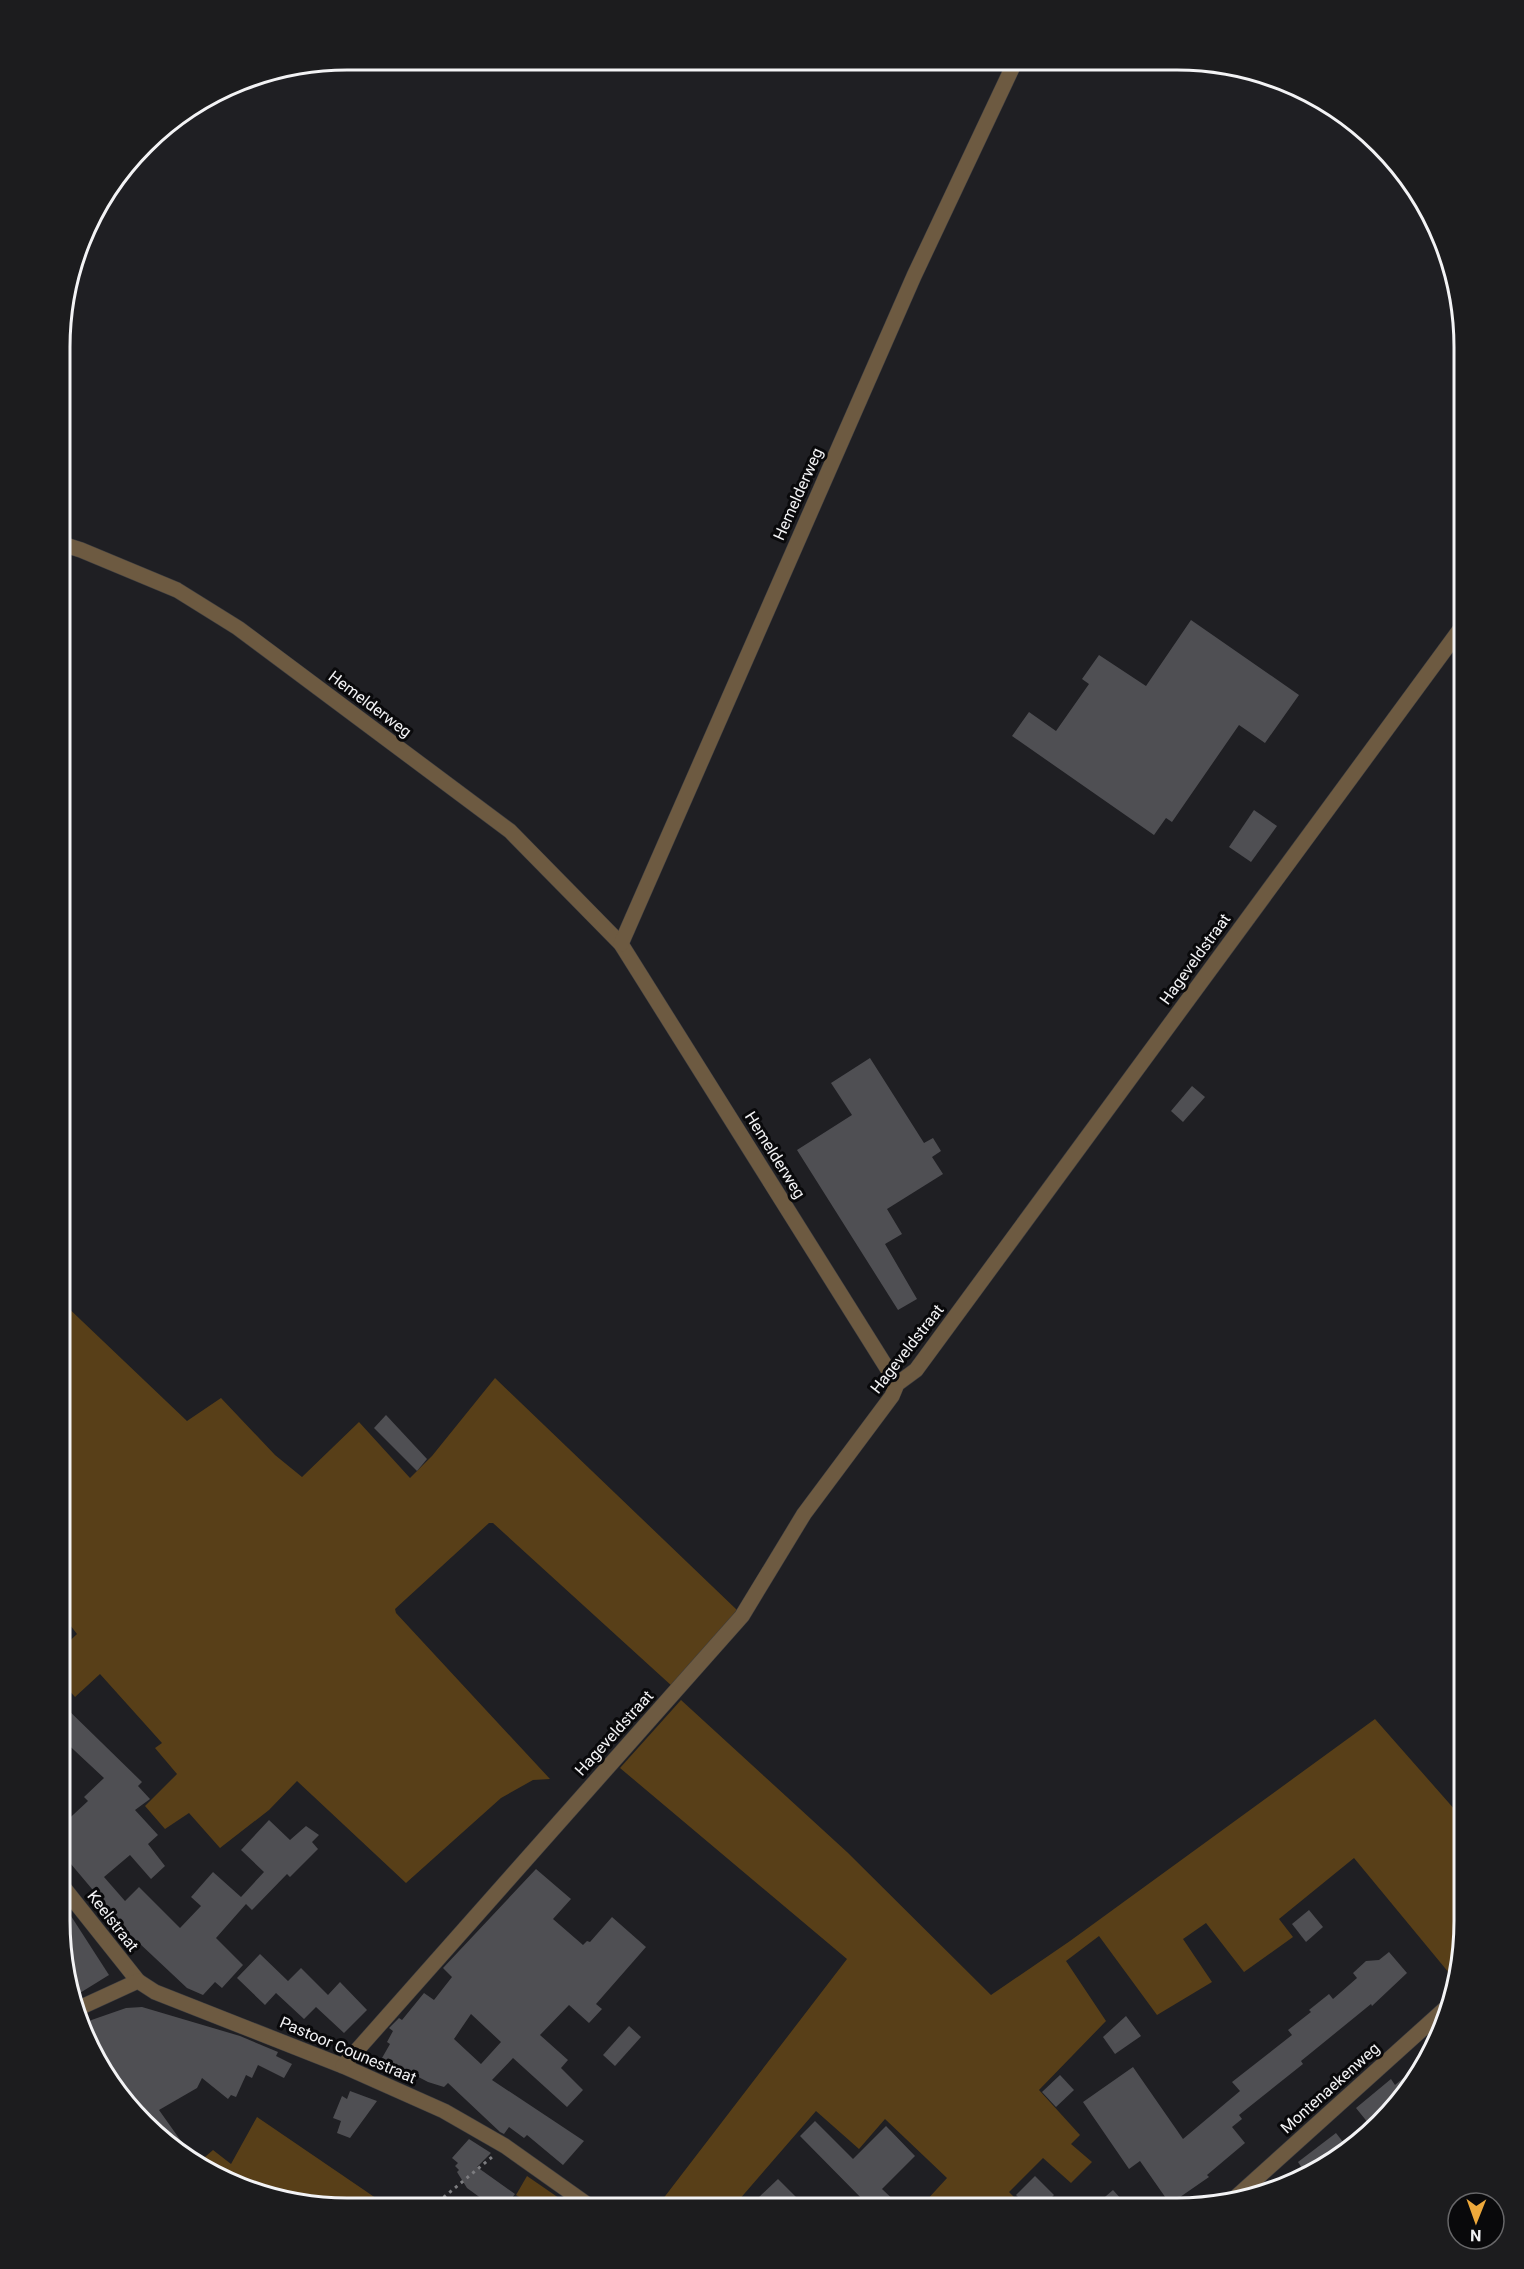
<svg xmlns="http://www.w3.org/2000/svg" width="1524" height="2269" font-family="Roboto,sans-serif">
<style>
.green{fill:#583f18}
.building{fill:#4f4f53;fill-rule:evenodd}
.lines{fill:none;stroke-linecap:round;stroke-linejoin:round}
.minor-casing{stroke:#3d3d40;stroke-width:16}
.path{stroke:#7d7d80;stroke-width:3;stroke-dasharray:3 4.5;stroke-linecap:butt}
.minor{stroke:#6d5a41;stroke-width:15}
.labels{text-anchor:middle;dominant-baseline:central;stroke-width:6;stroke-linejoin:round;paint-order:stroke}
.street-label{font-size:16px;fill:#f3f3f5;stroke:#09090b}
.rim{fill:none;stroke:#f3f3f5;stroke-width:3}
</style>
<rect width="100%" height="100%" fill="#1f1f23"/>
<!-- green -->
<g class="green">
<polygon points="61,1301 187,1421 221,1398 275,1455 302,1477 359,1422 410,1478 432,1456 495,1378 737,1610 673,1687 493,1523 489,1523 395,1609 396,1613 550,1779 533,1780 501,1798 406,1883 297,1781 269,1810 220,1848 189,1813 165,1829 145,1806 177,1774 155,1748 162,1743 100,1674 75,1697 60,1680 60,1650 77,1634 60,1612"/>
<polygon points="681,1700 847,1852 991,1995 1070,1941 1375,1719 1463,1819 1463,1941 1454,1979 1354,1858 1279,1919 1293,1937 1244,1972 1206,1923 1183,1939 1212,1982 1157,2015 1099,1936 1066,1961 1106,2021 1039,2090 1080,2135 1071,2144 1092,2162 1071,2183 1043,2158 1009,2192 1026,2209 933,2208 925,2202 947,2178 885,2119 859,2149 816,2111 732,2208 656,2208 847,1959 620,1768"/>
<polygon points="257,2117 389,2207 310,2207 238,2187 197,2164 213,2150 231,2164"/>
<polygon points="527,2176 572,2207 535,2207 516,2195"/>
</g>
<!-- building -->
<g class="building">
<polygon points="1191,620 1299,695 1265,743 1239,725 1172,822 1166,818 1154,835 1012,736 1029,712 1056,731 1089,684 1082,679 1099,655 1146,686"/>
<polygon points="1254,810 1277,826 1251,862 1229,847"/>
<polygon points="870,1058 924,1143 933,1138 941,1151 932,1157 943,1174 887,1209 902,1234 885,1244 917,1299 898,1310 797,1150 852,1115 831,1083"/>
<polygon points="1192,1086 1205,1097 1183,1122 1171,1111"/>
<polygon points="386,1415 427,1459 417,1471 374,1428"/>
<polygon points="60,1702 142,1782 138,1786 150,1799 135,1810 158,1835 148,1844 165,1866 151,1879 130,1855 104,1877 125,1901 139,1887 180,1928 201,1906 191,1897 213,1872 241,1897 264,1872 241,1850 269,1820 290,1840 306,1826 319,1835 312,1842 318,1849 290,1877 287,1874 252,1910 246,1904 216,1938 243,1965 222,1988 215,1982 203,1995 187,1988 105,1911 108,1908 60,1851 60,1827 88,1801 84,1797 104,1778 60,1737"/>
<path d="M536,1869L571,1899L553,1919L583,1945L587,1941L590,1942L612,1917L646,1947L596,2004L602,2009L589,2023L569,2005L540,2035L568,2060L561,2068L583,2090L567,2107L513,2058L492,2080L584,2141L563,2165L527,2135L524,2138L509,2127L504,2134L500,2132L448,2083L444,2087L428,2082L382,2058L390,2044L387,2042L393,2031L389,2028L399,2018L402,2020L424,1993L434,2000L452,1977L443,1968ZM471,2014L501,2042L481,2064L454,2039Z"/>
<polygon points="60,1899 109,1975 75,1996 60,1922"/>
<polygon points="1309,1910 1323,1927 1306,1942 1292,1924"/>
<polygon points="1389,1952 1407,1973 1372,2006 1371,2004 1301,2061 1303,2064 1239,2115 1242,2119 1232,2127 1245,2143 1207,2175 1209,2177 1170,2204 1140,2161 1129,2169 1083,2102 1133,2067 1183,2139 1240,2091 1232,2082 1292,2035 1288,2030 1311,2012 1309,2010 1329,1994 1333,1999 1357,1978 1353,1973 1366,1961 1379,1960"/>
<polygon points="260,1954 288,1981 301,1968 328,1995 340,1982 367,2010 344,2033 316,2007 304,2019 276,1993 265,2005 237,1978"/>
<polygon points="142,2007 240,2036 278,2052 276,2056 292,2064 284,2078 258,2065 252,2078 246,2075 236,2097 231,2095 228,2099 202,2078 197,2088 159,2110 198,2165 173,2150 132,2109 109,2069 105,2071 82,2032 80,2024 126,2008"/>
<polygon points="1126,2016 1141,2036 1115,2054 1103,2037"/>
<polygon points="629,2026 641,2037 615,2066 603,2055"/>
<polygon points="1423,2062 1405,2096 1373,2129 1356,2108 1391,2079 1395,2085"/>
<polygon points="1060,2075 1074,2090 1056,2107 1042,2092"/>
<polygon points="350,2091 377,2101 350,2138 337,2133 341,2121 333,2118 342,2096 347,2099"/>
<polygon points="815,2121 853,2159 886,2126 915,2156 882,2189 902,2208 871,2208 800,2136"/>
<polygon points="1336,2133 1350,2151 1307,2176 1298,2162"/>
<polygon points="469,2139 491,2153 477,2167 515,2194 505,2207 493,2207 467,2188 457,2172 459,2170 455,2166 458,2163 452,2158"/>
<polygon points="1035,2176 1054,2195 1041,2209 1030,2209 1016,2195"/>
<polygon points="778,2179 807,2208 767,2208 757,2199"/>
<polygon points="1113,2190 1130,2209 1091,2209"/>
</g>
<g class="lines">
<defs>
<g id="minor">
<polyline points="62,544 81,550 177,590 238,628 510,831 621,944 897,1384"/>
<polyline points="621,944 914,276 1015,62"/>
<polyline points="60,1883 138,1981"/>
<polyline points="77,2009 138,1981 155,1992 343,2066 444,2111 505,2146 591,2207"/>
<polyline points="343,2066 742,1616 804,1514 892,1396 897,1384 916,1370 1464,624"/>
<polyline points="1236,2197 1448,2006"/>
</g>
</defs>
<!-- minor casing -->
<use href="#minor" class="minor-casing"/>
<!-- path -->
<polyline class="path" points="432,2207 492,2157"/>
<!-- minor -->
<use href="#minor" class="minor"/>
</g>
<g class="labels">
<!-- street labels -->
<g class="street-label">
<text transform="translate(798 494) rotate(-66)">Hemelderweg</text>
<text transform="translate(370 704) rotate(37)">Hemelderweg</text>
<text transform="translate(1195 959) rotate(-54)">Hageveldstraat</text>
<text transform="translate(775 1155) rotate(58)">Hemelderweg</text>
<text transform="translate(907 1349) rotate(-52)">Hageveldstraat</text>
<text transform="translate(614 1733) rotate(-48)">Hageveldstraat</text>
<text transform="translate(113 1921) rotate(52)">Keelstraat</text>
<text transform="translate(348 2050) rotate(23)">Pastoor Counestraat</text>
<text transform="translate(1330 2088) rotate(-42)">Montenaekenweg</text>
</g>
</g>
<!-- crop -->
<path d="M0 0H1524V2269H0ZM347 70H1177A277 277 0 0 1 1454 347V1921A277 277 0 0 1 1177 2198H347A277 277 0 0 1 70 1921V347A277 277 0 0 1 347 70Z" fill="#1c1c1e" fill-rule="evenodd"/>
<path class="rim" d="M347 70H1177A277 277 0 0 1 1454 347V1921A277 277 0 0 1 1177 2198H347A277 277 0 0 1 70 1921V347A277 277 0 0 1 347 70Z"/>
<!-- north arrow -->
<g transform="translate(1476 2221) rotate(181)"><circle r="28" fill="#09090b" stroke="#676769" stroke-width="1.5"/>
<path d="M0-4.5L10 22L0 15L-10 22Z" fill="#eda83b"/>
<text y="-9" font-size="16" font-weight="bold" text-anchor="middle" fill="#f3f3f5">N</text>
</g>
</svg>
